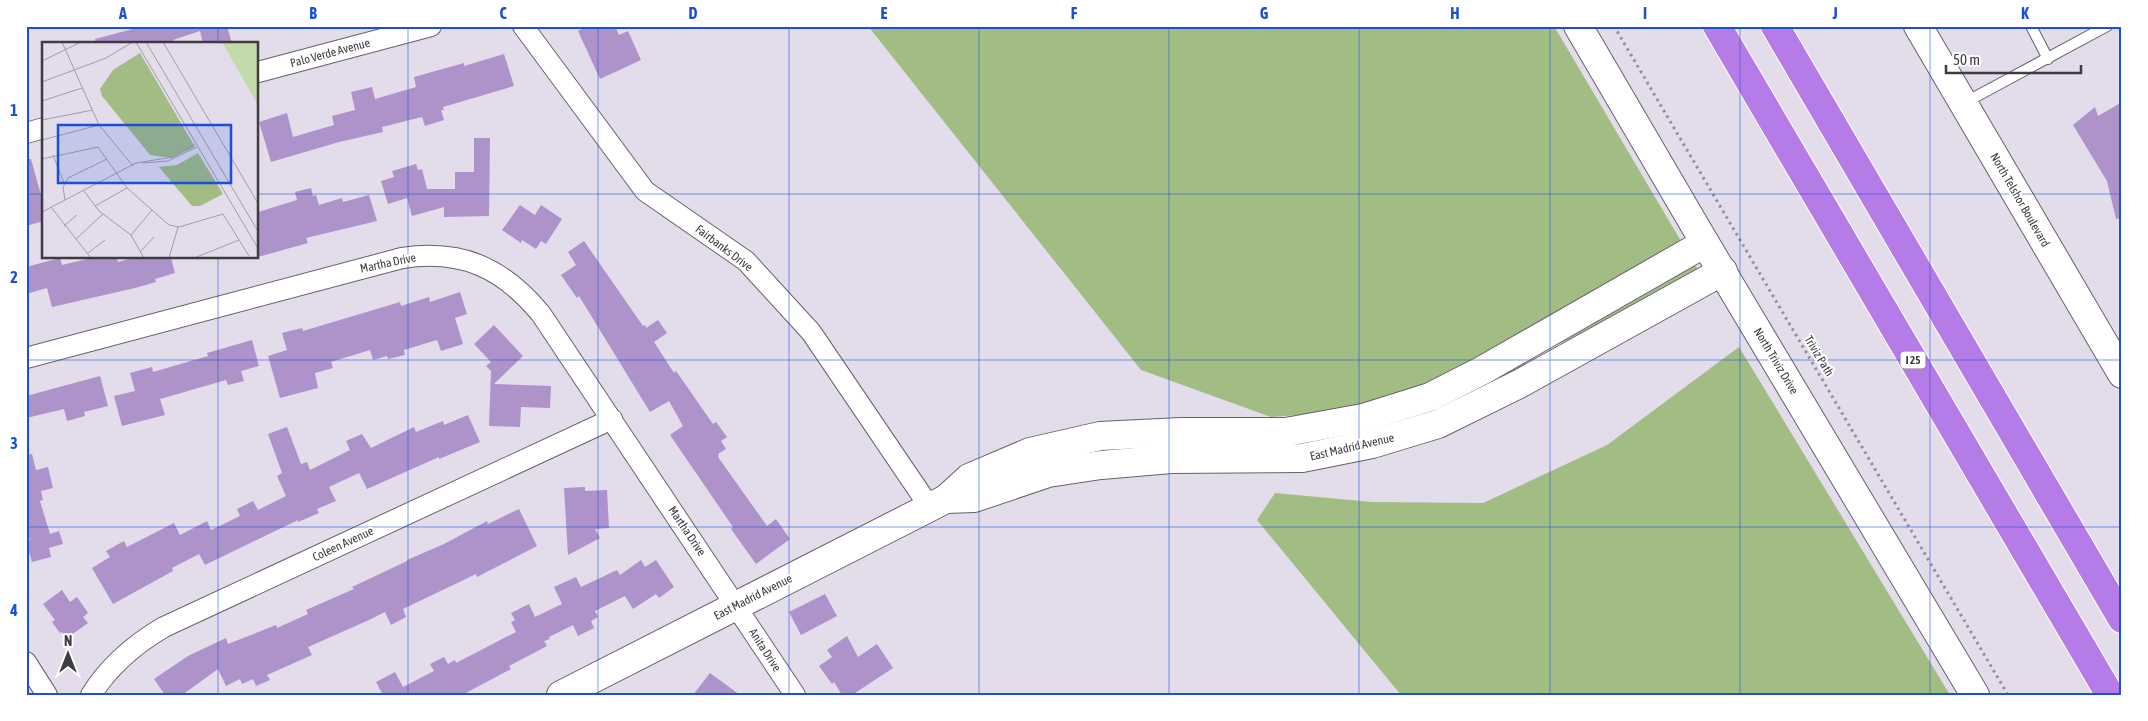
<svg xmlns="http://www.w3.org/2000/svg" width="2148" height="721" font-family="'Asap Condensed',sans-serif">
<style>
.water{fill:#a1bd83}
.building{fill:#ae92ca}
.lines{fill:none;stroke-linecap:round;stroke-linejoin:round}
.lane-casing{stroke:#67616d;stroke-width:12}
.street-casing{stroke:#67616d;stroke-width:22}
.secondary-casing{stroke:#67616d;stroke-width:30}
.highway-casing{stroke:#fff;stroke-width:30}
.path{stroke:#938e98;stroke-width:3;stroke-dasharray:2.5 4;stroke-linecap:butt}
.lane{stroke:#fff;stroke-width:10}
.street{stroke:#fff;stroke-width:20}
.secondary{stroke:#fff;stroke-width:28}
.highway{stroke:#b57ce7;stroke-width:28}
.grid{fill:none;stroke:#1d4ed8;stroke-width:1;stroke-opacity:0.55}
.labels{text-anchor:middle;dominant-baseline:central;stroke-width:4;stroke-linejoin:round;paint-order:stroke}
.shield{fill:#fff;stroke:#78767a;stroke-width:1}
.shield-label{font-size:11px;font-weight:bold;fill:#3e3b41}
.street-label{font-size:12px;fill:#3e3b41;stroke:#fff}
.inset-road{fill:none;stroke:#a19ca7;stroke-width:1}
.view{fill:#1d4ed8;fill-opacity:0.15;stroke:#1d4ed8;stroke-width:2.5}
.inset-edge{fill:none;stroke:#3e3b41;stroke-width:2.5}
.neatline{fill:none;stroke:#1d4ed8;stroke-width:2}
.grid-label{font-size:16px;text-anchor:middle;font-weight:bold;fill:#1d4ed8}
</style>
<rect width="100%" height="100%" fill="#e3dceb"/>
<!-- water -->
<g class="water">
<polygon points="868,26 1554,26 1698,270 1570,339 1420,406 1271,417 1141,370"/>
<polygon points="1739,347 1950,695 1401,695 1257,520 1275,493 1372,502 1483,503 1607,445"/>
</g>
<!-- building -->
<g class="building">
<polygon points="144,26 227,26 232,44 203,44 200,31 173,40 174,44 96,44 95,39"/>
<polygon points="588,26 615,26 619,35 628,31 641,60 600,79 578,31"/>
<polygon points="504,54 514,86 443,107 444,110 441,110 444,120 425,126 422,117 382,127 383,132 339,142 271,162 259,122 287,113 293,137 334,125 332,116 355,110 351,92 372,87 375,99 416,87 414,77 464,63 464,66"/>
<polygon points="2122,102 2122,218 2116,219 2107,181 2073,125 2095,107 2098,116"/>
<polygon points="474,138 490,138 489,216 444,217 444,207 412,216 407,198 388,204 381,181 394,177 392,171 416,164 418,170 422,169 427,189 455,189 455,172 474,172"/>
<polygon points="26,159 31,159 44,206 44,221 26,226"/>
<polygon points="311,188 313,196 316,195 319,205 342,198 343,202 369,195 377,221 306,238 308,243 258,257 258,212 297,200 295,192"/>
<polygon points="520,205 535,215 541,205 562,219 546,244 541,241 536,249 522,240 521,243 502,230"/>
<polygon points="584,241 643,326 645,325 646,328 658,320 667,333 654,342 674,373 676,371 713,424 716,422 727,437 721,441 726,449 718,454 719,456 718,457 767,526 776,519 790,539 756,564 731,529 733,527 670,435 683,426 669,401 650,412 579,296 577,298 561,275 576,265 568,252"/>
<polygon points="60,258 62,265 91,258 117,258 118,262 132,258 171,258 175,273 155,279 156,282 135,288 52,307 47,288 26,294 26,267"/>
<polygon points="460,292 467,314 455,318 463,344 441,351 437,340 404,350 405,355 388,359 387,356 373,360 370,350 331,362 333,368 315,373 318,388 280,398 268,356 287,350 282,333 302,328 303,331 400,302 401,306 429,297 430,302"/>
<polygon points="494,325 523,356 494,384 551,386 550,408 521,407 520,427 489,426 491,371 486,366 491,362 474,344"/>
<polygon points="252,340 259,366 241,371 244,381 228,385 226,380 160,399 165,415 122,426 114,396 135,391 130,373 152,367 153,372 208,356 207,353"/>
<polygon points="100,376 108,406 84,412 85,416 67,421 64,409 26,418 26,396"/>
<polygon points="468,415 480,442 439,459 439,457 367,489 359,473 329,487 336,501 317,509 319,513 298,522 298,520 205,565 199,554 172,568 173,571 113,604 92,568 110,557 106,551 124,541 127,547 174,523 180,535 207,521 211,530 240,516 237,509 253,501 258,510 286,496 277,476 282,473 268,434 287,427 301,464 307,462 310,470 350,450 346,441 362,434 371,448 414,427 416,432 443,421 444,425"/>
<polygon points="32,454 36,470 48,467 53,488 41,491 43,500 40,501 50,534 59,531 63,544 49,548 51,557 32,562 26,542 30,540 26,527 26,455"/>
<polygon points="585,487 585,491 607,490 609,528 595,529 600,538 568,555 564,488"/>
<polygon points="519,509 537,546 477,577 476,574 403,609 406,617 391,625 385,612 369,620 308,647 312,655 267,675 270,680 256,686 253,679 242,684 240,679 226,686 218,669 182,695 165,695 154,679 188,656 226,638 228,644 276,625 277,628 308,614 306,610 354,589 352,587 407,561 407,560 444,544 487,521 488,524"/>
<polygon points="641,560 645,567 656,560 674,587 659,598 656,594 633,609 625,596 595,611 598,617 591,621 594,628 578,636 573,625 549,637 550,639 544,641 547,646 509,666 511,669 462,695 383,695 376,682 395,672 403,687 434,671 430,664 444,657 448,664 455,660 456,663 516,632 511,622 515,620 511,613 529,604 535,617 562,604 554,587 576,577 581,587 617,570 620,575"/>
<polygon points="62,590 70,602 77,597 88,613 83,617 88,623 67,638 62,632 60,633 52,622 55,620 43,604"/>
<polygon points="825,594 837,616 801,635 789,612"/>
<polygon points="847,636 858,657 877,644 893,668 852,695 842,695 834,682 832,684 819,666 832,657 827,650"/>
<polygon points="710,673 740,695 693,695"/>
</g>
<g class="lines">
<defs>
<g id="lane">
<polyline points="2031,26 2048,59"/>
<polyline points="1964,103 2107,26"/>
</g>
<g id="street">
<polyline points="523,26 645,191 746,261 811,332 929,506"/>
<polyline points="258,72 431,26"/>
<polyline points="26,133 44,128"/>
<path d="M26,358L402,258C462,249 503,268 541,314L795,695"/>
<polyline points="26,662 47,695"/>
<path d="M91,695C109,666 135,644 164,627L612,419"/>
</g>
<g id="secondary">
<polyline points="1578,26 1705,243 1975,695"/>
<polyline points="1918,26 2122,374"/>
<polyline points="946,499 974,498 1048,473 1101,465 1171,459 1302,458 1372,444 1438,424 1521,383 1723,271"/>
<polyline points="561,695 946,499 969,478 1030,452 1100,436 1181,432 1286,432 1363,418 1430,397 1483,370 1705,243"/>
</g>
<g id="highway">
<polyline points="1717,26 2110,695"/>
<polyline points="1775,26 2122,619"/>
</g>
</defs>
<!-- lane casing -->
<use href="#lane" class="lane-casing"/>
<!-- street casing -->
<use href="#street" class="street-casing"/>
<!-- secondary casing -->
<use href="#secondary" class="secondary-casing"/>
<!-- highway casing -->
<use href="#highway" class="highway-casing"/>
<!-- path -->
<polyline class="path" points="1614,26 2008,695"/>
<!-- lane -->
<use href="#lane" class="lane"/>
<!-- street -->
<use href="#street" class="street"/>
<!-- secondary -->
<use href="#secondary" class="secondary"/>
<!-- highway -->
<use href="#highway" class="highway"/>
</g>
<!-- grid -->
<path class="grid" d="M218,26V44M408,26V695M598,26V695M789,26V695M979,26V695M1169,26V695M1359,26V695M1550,26V695M1740,26V695M1930,26V695M26,194H44M258,194H2122M218,258V695M26,360H2122M26,527H2122"/>
<g class="labels">
<!-- shield labels -->
<rect class="shield" x="1900.5" y="351.5" width="25" height="17" rx="4"/>
<g class="shield-label">
<text x="1913" y="360">I 25</text>
</g>
<!-- street labels -->
<g class="street-label">
<text transform="translate(330 53) rotate(-15)">Palo Verde Avenue</text>
<text transform="translate(2020 200) rotate(60)">North Telshor Boulevard</text>
<text transform="translate(724 248) rotate(37)">Fairbanks Drive</text>
<text transform="translate(388 263) rotate(-12)">Martha Drive</text>
<text transform="translate(1819 356) rotate(59)">Triviz Path</text>
<text transform="translate(1776 361) rotate(59)">North Triviz Drive</text>
<text transform="translate(1352 447) rotate(-13)">East Madrid Avenue</text>
<text transform="translate(687 531) rotate(56)">Martha Drive</text>
<text transform="translate(343 544) rotate(-25)">Coleen Avenue</text>
<text transform="translate(753 597) rotate(-27)">East Madrid Avenue</text>
<text transform="translate(765 650) rotate(57)">Anita Drive</text>
</g>
</g>
<!-- overview -->
<g transform="translate(42 42)">
<rect width="216" height="216" fill="#e3dceb"/>
<path d="M180,0H216V63L197,30Z" fill="#c3daab"/>
<path d="M98,11L153,105L130,116L108,113L60,54L58,47L71,28ZM156,111L181,152L158,164H150L117,125L135,123Z" fill="#a1bd83"/>
<path class="inset-road" d="M20,0L57,83L91,124M94,0L217,208M104,0L217,191M121,0L217,163M0,19L39,0M0,40L64,16L91,0M0,59L40,46M0,78L51,68M0,98L57,83M11,113L22,141M0,117L56,105L85,146L127,183L137,185L181,172L207,214M100,121L126,119L155,105M42,149L57,169L89,193L102,216M23,158L21,145L26,136L65,117M53,164L85,146M9,165L49,216M0,170L94,121L131,115L153,102M22,184L35,173M89,193L110,168M34,197L61,172M99,209L112,195M46,211L63,198M127,216L136,185M152,216L197,198"/>
<path class="view" d="M16,83H189V141H16Z"/>
<rect width="216" height="216" class="inset-edge"/>
</g>
<!-- border -->
<rect width="2148" height="721" fill="none" stroke="#ffffff" stroke-width="55"/>
<!-- north arrow -->
<g transform="translate(68 654)" stroke="#ffffff" stroke-width="4" paint-order="stroke">
<path d="M0-4L9 19L0 12L-9 19Z" fill="#3e3b41"/>
<text y="-8" font-size="14" font-weight="bold" text-anchor="middle" fill="#3e3b41">N</text>
</g>
<!-- scale -->
<path d="M1946 65v8h135v-8" fill="none" stroke="#3e3b41" stroke-width="2.5"/>
<text x="1953" y="65" font-size="15" fill="#3e3b41" stroke="#ffffff" stroke-width="4" paint-order="stroke">50 m</text>
<rect x="28" y="28" width="2092" height="666" class="neatline"/>
<g class="grid-label">
<text x="123" y="19">A</text>
<text x="313" y="19">B</text>
<text x="503" y="19">C</text>
<text x="693" y="19">D</text>
<text x="884" y="19">E</text>
<text x="1074" y="19">F</text>
<text x="1264" y="19">G</text>
<text x="1455" y="19">H</text>
<text x="1645" y="19">I</text>
<text x="1835" y="19">J</text>
<text x="2025" y="19">K</text>
<text x="14" y="116">1</text>
<text x="14" y="283">2</text>
<text x="14" y="449">3</text>
<text x="14" y="616">4</text>
</g>
</svg>
